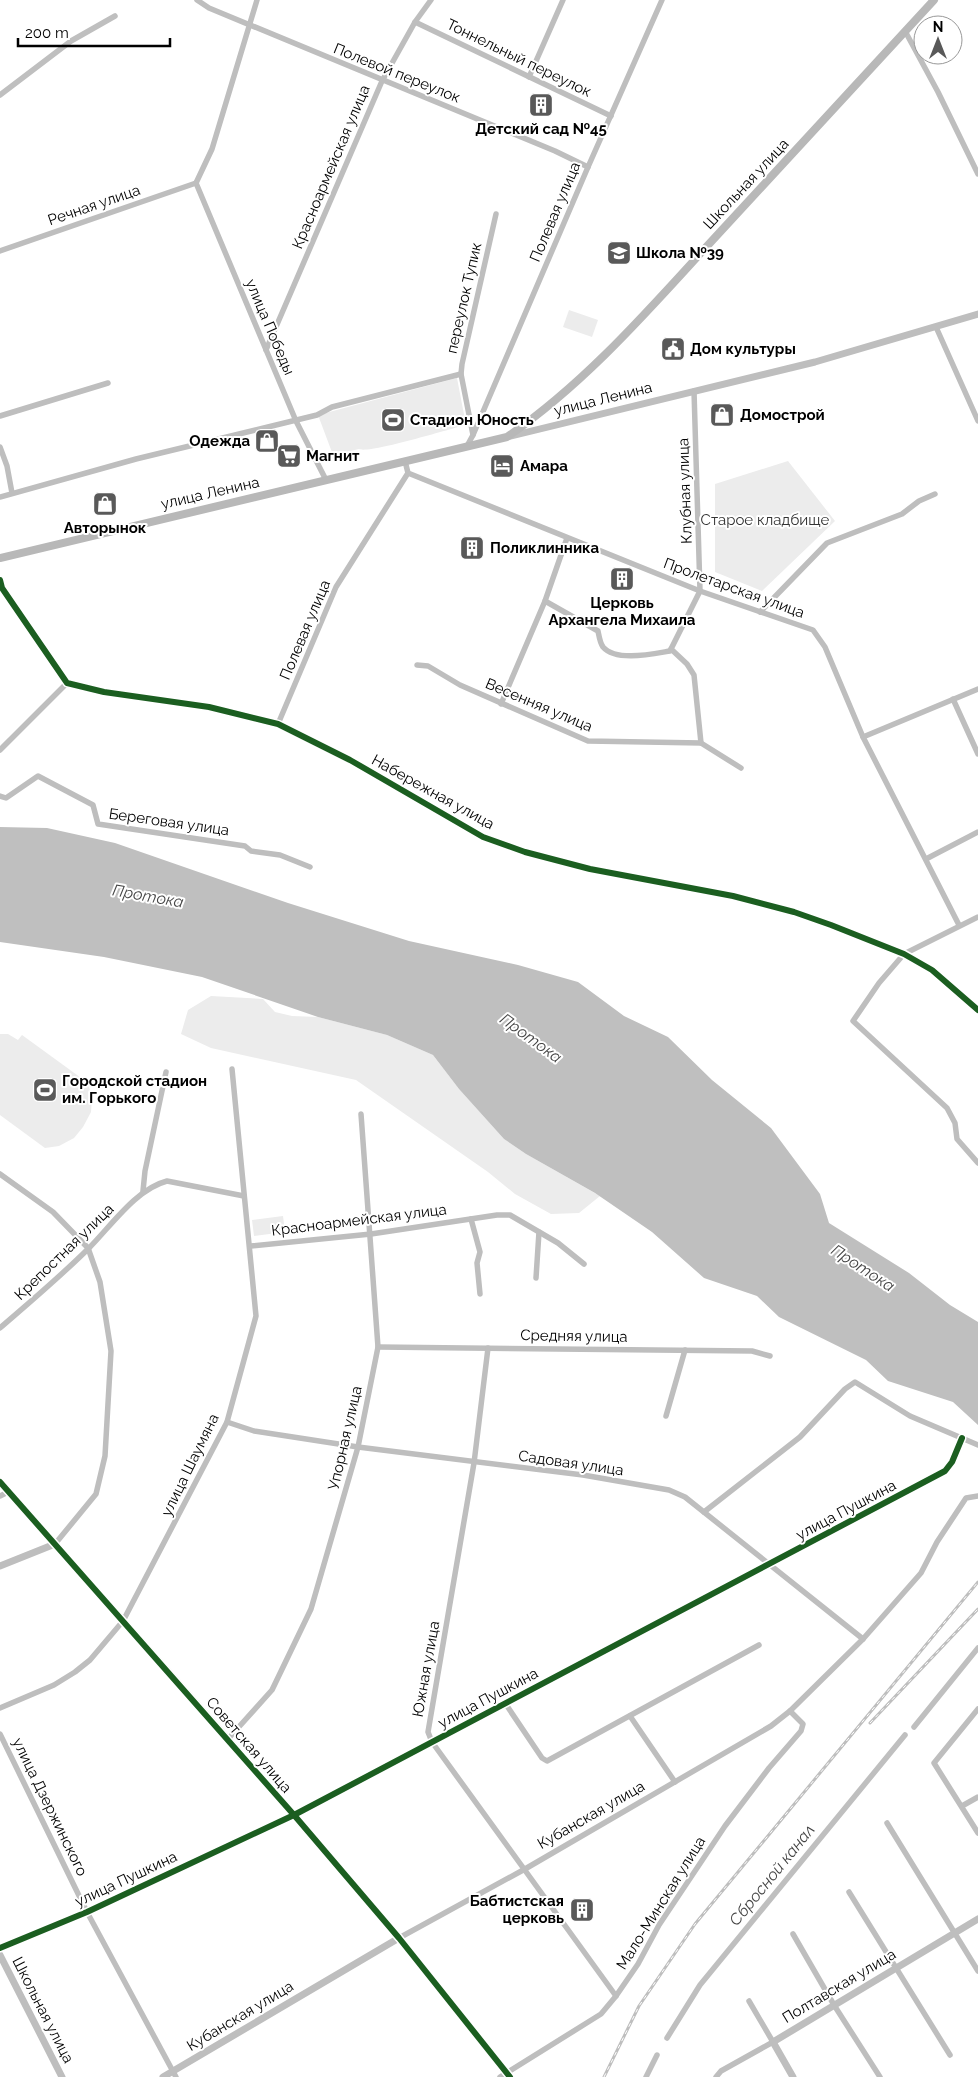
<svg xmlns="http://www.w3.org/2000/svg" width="978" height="2077" font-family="Raleway,sans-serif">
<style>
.green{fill:#ececec}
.water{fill:#bfbfbf}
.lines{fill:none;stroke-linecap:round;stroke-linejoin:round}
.canal{stroke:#bfbfbf;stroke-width:5.5}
.minor{stroke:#bebebe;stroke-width:5.5}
.tertiary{stroke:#bebebe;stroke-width:7}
.secondary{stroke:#b8b8b8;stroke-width:8}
.rail-casing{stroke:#bebebe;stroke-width:3}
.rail{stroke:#fff;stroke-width:1;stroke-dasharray:4;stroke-linecap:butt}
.cycleway-casing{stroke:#fff;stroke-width:9}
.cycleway{stroke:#1b5e20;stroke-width:6}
.labels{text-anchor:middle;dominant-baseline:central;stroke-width:4;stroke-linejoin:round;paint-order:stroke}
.street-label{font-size:15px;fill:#000;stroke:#fff}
.poi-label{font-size:15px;font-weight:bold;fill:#000;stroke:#fff;text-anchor:start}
.park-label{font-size:15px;fill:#333;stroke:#fff}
.water-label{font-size:16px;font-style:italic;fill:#444;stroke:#fff}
</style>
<rect width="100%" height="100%" fill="#fff"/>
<!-- green -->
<g class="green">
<polygon points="569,310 598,320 592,337 563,327"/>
<path d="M457,378L466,425C449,429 369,454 359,449L333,455L318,415Z"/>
<polygon points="788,461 835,521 762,591 715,572 715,484"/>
<polygon points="211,996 263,999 275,1012 292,1016 318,1017 387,1035 433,1055 459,1089 504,1139 526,1154 600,1196 579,1213 551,1214 515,1194 488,1172 356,1080 211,1048 181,1034 188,1010"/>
<polygon points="0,1034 8,1034 18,1040 22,1035 88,1083 92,1098 91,1112 83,1127 74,1138 59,1146 45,1148 0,1115"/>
<polygon points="283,1216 285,1232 254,1236 252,1220"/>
</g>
<!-- water -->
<polygon class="water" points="0,827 47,828 115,843 288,903 409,941 518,965 578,982 624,1016 668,1037 712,1080 771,1128 820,1194 829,1223 909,1273 950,1305 978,1322 978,1425 953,1402 888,1381 866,1360 779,1317 757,1296 704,1278 652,1232 595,1193 526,1154 504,1139 459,1089 433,1055 387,1035 318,1017 202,977 104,957 0,942"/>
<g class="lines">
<!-- canal -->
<g class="canal">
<polyline points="0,95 71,41 115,16"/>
<polyline points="914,1727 978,1648"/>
<polyline points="667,2038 700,1985 905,1735"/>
<polyline points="646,2077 657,2055"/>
</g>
<!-- minor -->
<g class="minor">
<polyline points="197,0 209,8 555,151 588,167"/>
<polyline points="415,22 611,116"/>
<polyline points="905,31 938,92 978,174"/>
<polyline points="529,77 563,0"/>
<polyline points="196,183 296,421 326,480"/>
<polyline points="196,183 212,149 257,0"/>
<polyline points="0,251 196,183"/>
<polyline points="936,327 978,421"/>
<polyline points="266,350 382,81 415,22 431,0"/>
<polyline points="694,391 700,591 671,649 687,664 694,675 701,743"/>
<polyline points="0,416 108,383"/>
<polyline points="473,435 588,167 662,0"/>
<polyline points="467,446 473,435 461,374 462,364 496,214"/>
<polyline points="0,447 7,466 12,493"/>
<polyline points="405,461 408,473 700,591 813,630 825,647 863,737 959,925"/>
<polyline points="0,497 136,459 317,415 332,407 461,374"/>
<polyline points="0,580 2,588 67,683 104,692 209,707 278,724 350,760 483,837 525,852 590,869 733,896 794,912 831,925 904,954 932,970 978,1010"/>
<path d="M545,601L598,631C599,636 600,643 603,647C616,662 652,654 670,651L671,649"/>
<polyline points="760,612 827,543 902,514 919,501 935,494"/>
<polyline points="417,665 428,666 460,685 588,741 701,743 741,768"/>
<polyline points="953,699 978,754"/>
<polyline points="501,704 545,601 567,538"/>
<polyline points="278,724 336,587 408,473"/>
<polyline points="863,737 978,689"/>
<polyline points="0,750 67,683"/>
<polyline points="0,796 6,798 38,776 93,805 98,824 245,846 251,851 280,855 310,867"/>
<polyline points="926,859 978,832"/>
<polyline points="978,917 904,954 879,983 853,1021 947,1108 955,1123 957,1139 978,1163"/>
<polyline points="0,1174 53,1212 88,1248 100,1282 111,1351 105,1456 96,1494 55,1544 0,1482"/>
<polyline points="143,1191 145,1171 166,1072"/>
<polyline points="471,1219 480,1252 477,1263 480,1294"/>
<polyline points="251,1246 371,1234 497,1215 510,1215 558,1243 584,1264"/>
<polyline points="536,1278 539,1232"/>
<path d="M0,1328C30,1302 61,1276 89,1248C111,1226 136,1189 167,1181L244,1196"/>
<polyline points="378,1347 752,1351 770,1356"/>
<polyline points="488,1348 474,1463 428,1732 432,1742 616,1996"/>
<polyline points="666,1416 685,1350"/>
<polyline points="227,1422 254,1431 358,1447 583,1475 669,1490 685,1497 863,1639"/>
<polyline points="0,1496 8,1492"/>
<polyline points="704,1512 800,1437 845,1389 855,1382 910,1416 978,1445"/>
<polyline points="505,1703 542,1758 547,1761 759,1645"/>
<polyline points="0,1708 54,1685 75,1672 90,1660 123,1621 227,1422 256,1316 232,1069"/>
<polyline points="978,1709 934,1763 978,1833"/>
<polyline points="630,1716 675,1782"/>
<polyline points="0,1734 87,1912 176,2077"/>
<polyline points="228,1739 272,1690 311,1609 358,1447 378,1347 361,1114"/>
<polyline points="962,1806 978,1797"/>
<polyline points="887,1823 978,1971"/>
<polyline points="849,1892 950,2055"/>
<polyline points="793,1934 834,2005 880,2077"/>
<polyline points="399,1938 525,1869 771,1726 790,1711 863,1639 921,1573 937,1542 966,1498 978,1496"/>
<polyline points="0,1948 87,1912 294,1815 945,1471 952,1462 962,1438"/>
<polyline points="500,2077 601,2014 616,1996 638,1964 659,1925 725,1826 769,1768 801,1731 803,1724 790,1711"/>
<polyline points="716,2077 721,2071 773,2042 749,2001"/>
</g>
<!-- tertiary -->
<g class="tertiary">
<polyline points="507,437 815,362 978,314"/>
<polyline points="0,1566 55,1544 228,1739 399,1938 510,2077"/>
<polyline points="0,1955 62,2077"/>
<polyline points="163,2077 399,1938"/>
<polyline points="793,2077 773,2042 978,1919"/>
</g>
<!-- secondary -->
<path class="secondary" d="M0,558L507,437C584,384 646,313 709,244C784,163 859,81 934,0"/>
<defs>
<g id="rail">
<polyline points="870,1723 978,1609"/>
<polyline points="604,2077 639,2006 695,1924 978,1582"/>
</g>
</defs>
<!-- rail casing -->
<use href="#rail" class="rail-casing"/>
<!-- rail -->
<use href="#rail" class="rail"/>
<defs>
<g id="cycleway">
<polyline points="0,580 2,588 67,683 104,692 209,707 278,724 350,760 483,837 525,852 590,869 733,896 794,912 831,925 904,954 932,970 978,1010"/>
<polyline points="0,1482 294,1815 399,1938 510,2077"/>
<polyline points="0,1948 87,1912 294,1815 945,1471 952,1462 962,1438"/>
</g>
</defs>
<!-- cycleway casing -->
<use href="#cycleway" class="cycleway-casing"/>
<!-- cycleway -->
<use href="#cycleway" class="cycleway"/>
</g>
<!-- icons -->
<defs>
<symbol id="building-square" viewBox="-11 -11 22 22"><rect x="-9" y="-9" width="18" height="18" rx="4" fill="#595959" stroke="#fff"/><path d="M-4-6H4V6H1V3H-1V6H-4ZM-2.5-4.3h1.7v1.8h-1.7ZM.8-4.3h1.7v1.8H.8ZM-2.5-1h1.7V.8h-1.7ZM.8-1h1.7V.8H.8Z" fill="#fff"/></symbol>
<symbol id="school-square" viewBox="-11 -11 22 22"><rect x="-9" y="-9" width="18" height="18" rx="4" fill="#595959" stroke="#fff"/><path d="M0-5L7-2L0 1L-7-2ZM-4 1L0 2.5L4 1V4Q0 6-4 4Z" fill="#fff"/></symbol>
<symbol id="civic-square" viewBox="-11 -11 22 22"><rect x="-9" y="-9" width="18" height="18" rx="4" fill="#595959" stroke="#fff"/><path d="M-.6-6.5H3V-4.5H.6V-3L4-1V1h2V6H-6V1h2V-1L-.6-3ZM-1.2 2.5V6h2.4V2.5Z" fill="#fff"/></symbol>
<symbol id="shop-square" viewBox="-11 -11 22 22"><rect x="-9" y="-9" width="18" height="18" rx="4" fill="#595959" stroke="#fff"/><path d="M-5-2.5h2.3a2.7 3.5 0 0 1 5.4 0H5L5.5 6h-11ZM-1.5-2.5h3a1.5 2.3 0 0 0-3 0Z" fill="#fff"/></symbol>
<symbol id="stadium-square" viewBox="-11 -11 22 22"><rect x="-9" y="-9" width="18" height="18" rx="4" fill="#595959" stroke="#fff"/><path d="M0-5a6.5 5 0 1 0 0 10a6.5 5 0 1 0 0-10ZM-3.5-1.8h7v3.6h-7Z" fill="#fff"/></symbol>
<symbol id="supermarket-square" viewBox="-11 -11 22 22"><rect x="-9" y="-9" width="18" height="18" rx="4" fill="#595959" stroke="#fff"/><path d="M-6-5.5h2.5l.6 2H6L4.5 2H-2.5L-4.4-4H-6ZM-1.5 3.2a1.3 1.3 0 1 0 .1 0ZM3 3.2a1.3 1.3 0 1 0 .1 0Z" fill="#fff"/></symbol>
<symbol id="hotel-square" viewBox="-11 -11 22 22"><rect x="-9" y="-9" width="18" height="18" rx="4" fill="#595959" stroke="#fff"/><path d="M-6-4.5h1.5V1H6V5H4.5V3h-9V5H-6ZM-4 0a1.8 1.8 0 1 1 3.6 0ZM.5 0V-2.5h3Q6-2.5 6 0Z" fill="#fff"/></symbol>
</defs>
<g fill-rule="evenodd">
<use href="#building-square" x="527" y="91" width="28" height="28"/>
<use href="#school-square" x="605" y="239" width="28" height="28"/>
<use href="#civic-square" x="659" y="335" width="28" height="28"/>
<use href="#shop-square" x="708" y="401" width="28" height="28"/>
<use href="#stadium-square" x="379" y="406" width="28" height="28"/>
<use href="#shop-square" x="253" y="427" width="28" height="28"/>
<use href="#supermarket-square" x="275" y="442" width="28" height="28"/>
<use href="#hotel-square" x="488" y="452" width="28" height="28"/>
<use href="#shop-square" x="91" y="490" width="28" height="28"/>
<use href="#building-square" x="458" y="534" width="28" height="28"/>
<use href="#building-square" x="608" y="565" width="28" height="28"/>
<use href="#stadium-square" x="31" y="1076" width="28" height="28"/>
<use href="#building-square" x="568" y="1896" width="28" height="28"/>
</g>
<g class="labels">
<!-- street labels -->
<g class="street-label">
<text transform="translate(519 58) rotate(26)">Тоннельный переулок</text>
<text transform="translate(397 73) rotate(22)">Полевой переулок</text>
<text transform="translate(331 167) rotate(-67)">Красноармейская улица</text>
<text transform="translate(746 184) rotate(-47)">Школьная улица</text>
<text transform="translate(94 205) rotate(-19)">Речная улица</text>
<text transform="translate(555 212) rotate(-67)">Полевая улица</text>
<text transform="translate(464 298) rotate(-77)">переулок Тупик</text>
<text transform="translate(270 327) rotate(67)">улица Победы</text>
<text transform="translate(603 399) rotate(-14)">улица Ленина</text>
<text transform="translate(685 491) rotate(-92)">Клубная улица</text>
<text transform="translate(210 493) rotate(-13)">улица Ленина</text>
<text transform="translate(734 588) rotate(20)">Пролетарская улица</text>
<text transform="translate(305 630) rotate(-67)">Полевая улица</text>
<text transform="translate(539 705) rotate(23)">Весенняя улица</text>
<text transform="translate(433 792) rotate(29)">Набережная улица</text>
<text transform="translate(169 822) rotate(8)">Береговая улица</text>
<text transform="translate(359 1220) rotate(-7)">Красноармейская улица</text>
<text transform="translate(64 1252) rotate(-44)">Крепостная улица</text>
<text transform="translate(574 1336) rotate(1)">Средняя улица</text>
<text transform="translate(345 1438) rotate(-77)">Упорная улица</text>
<text transform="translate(571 1463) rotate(8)">Садовая улица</text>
<text transform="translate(190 1465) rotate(-64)">улица Шаумяна</text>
<text transform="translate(846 1510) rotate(-28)">улица Пушкина</text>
<text transform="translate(426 1669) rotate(-80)">Южная улица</text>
<text transform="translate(488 1698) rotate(-28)">улица Пушкина</text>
<text transform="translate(249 1745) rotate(49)">Советская улица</text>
<text transform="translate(50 1807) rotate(64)">улица Дзержинского</text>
<text transform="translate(591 1815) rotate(-30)">Кубанская улица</text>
<text transform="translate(126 1879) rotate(-25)">улица Пушкина</text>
<text transform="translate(661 1903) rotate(-58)">Мало-Минская улица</text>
<text transform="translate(839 1986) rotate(-31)">Полтавская улица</text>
<text transform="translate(43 2010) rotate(63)">Школьная улица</text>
<text transform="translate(240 2016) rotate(-31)">Кубанская улица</text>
</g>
<!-- poi labels -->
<g class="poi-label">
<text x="541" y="129" text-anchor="middle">Детский сад №45</text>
<text x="636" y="253">Школа №39</text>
<text x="690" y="349">Дом культуры</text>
<text x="740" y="415">Домострой</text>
<text x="410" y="420">Стадион Юность</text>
<text x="250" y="441" text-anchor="end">Одежда</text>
<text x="306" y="456">Магнит</text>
<text x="520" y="466">Амара</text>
<text x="105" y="528" text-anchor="middle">Авторынок</text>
<text x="490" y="548">Поликлинника</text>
<text x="622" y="603" text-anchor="middle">Церковь<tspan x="622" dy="17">Архангела Михаила</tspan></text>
<text x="62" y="1081">Городской cтадион<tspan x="62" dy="17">им. Горького</tspan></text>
<text x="564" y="1901" text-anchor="end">Бабтистская<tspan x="564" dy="17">церковь</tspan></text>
</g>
<!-- park labels -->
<g class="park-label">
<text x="765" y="520">Старое кладбище</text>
</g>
<!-- water labels -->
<g class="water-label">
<text transform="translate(148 896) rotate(10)">Протока</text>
<text transform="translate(531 1038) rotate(36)">Протока</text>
<text transform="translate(863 1268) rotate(33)">Протока</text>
<text transform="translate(772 1875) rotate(-51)">Сбросной канал</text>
</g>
</g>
<!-- north arrow -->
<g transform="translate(938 40)"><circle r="24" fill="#ffffff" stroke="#999999"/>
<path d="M0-4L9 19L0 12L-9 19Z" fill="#595959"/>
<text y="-8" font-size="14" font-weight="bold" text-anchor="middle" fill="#000000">N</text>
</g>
<!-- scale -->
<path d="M18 38v8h152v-8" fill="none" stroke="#000000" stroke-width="2.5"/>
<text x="25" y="38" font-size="15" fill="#000000" stroke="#ffffff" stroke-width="4" paint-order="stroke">200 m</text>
</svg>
